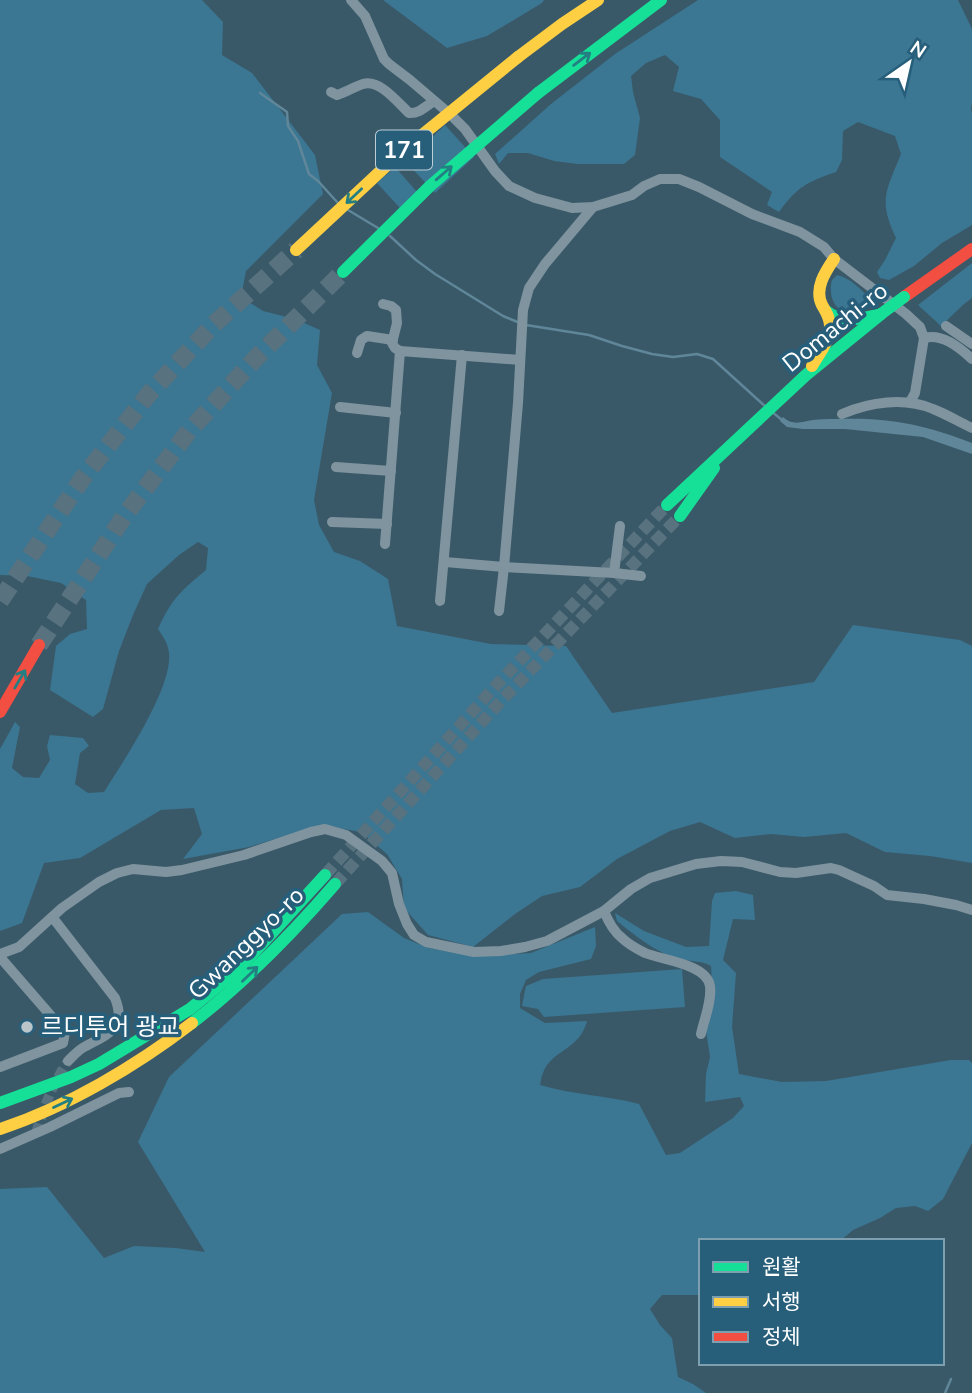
<svg xmlns="http://www.w3.org/2000/svg" width="972" height="1393" font-family="'Nunito Sans','Noto Sans KR',sans-serif">
<style>
.green{fill:#3b7692}
.water{fill:#5f8799}
.lines{fill:none;stroke-linecap:round;stroke-linejoin:round}
.stream{stroke:#5f8799;stroke-width:2.5}
.street-tunnel{stroke:#58727f;stroke-width:10;stroke-dasharray:10 5;stroke-linecap:butt}
.secondary-tunnel{stroke:#58727f;stroke-width:12;stroke-dasharray:12 6;stroke-linecap:butt}
.highway-tunnel{stroke:#58727f;stroke-width:18;stroke-dasharray:18 9;stroke-linecap:butt}
.street{stroke:#7f949f;stroke-width:10}
.fast{stroke:#16e098;stroke-width:12}
.slow{stroke:#ffcf43;stroke-width:12}
.jam{stroke:#f24e42;stroke-width:12}
.fast-bridge{stroke:#16e098;stroke-width:12}
.slow-bridge{stroke:#ffcf43;stroke-width:12}
.oneway{stroke:#237f82}
.poi-dot{fill:#bac5ca;stroke:#275f7b;stroke-width:2.5}
.labels{text-anchor:middle;dominant-baseline:central;stroke-width:7;stroke-linejoin:round;paint-order:stroke}
.shield{fill:#275f7b;stroke:#becfd7;stroke-width:2}
.shield-label{font-size:23px;font-weight:bold;fill:#fff}
.street-label{font-size:24px;fill:#fff;stroke:#275f7b}
.poi-label{font-size:24px;fill:#fff;stroke:#275f7b;text-anchor:start}
</style>
<rect width="100%" height="100%" fill="#3a5968"/>
<!-- green -->
<g class="green">
<path d="M0,0H202L223,22L222,55L252,73L315,155L323,194L246,271L241,297L263,311L295,319L320,330L317,365L332,393L314,500L319,525L334,552L360,561L388,579L397,626L491,644L566,646L612,713L814,682L853,625L960,640L972,646V863L930,856L885,852L846,833L804,837L771,834L735,838L700,822L670,831L617,859L580,887L542,896L515,914L473,947L428,935L404,908L402,879L387,854L361,832L320,825L249,847L183,859L202,834L194,808L161,810L80,858L44,863L22,923L0,931V749L15,722L20,727L12,768L23,777L39,778L50,760L47,746L50,735L83,738L89,746L80,753L75,784L88,793L104,792C122,763 178,681 168,648C167,642 162,635 158,629C172,598 181,591 206,570L208,548L198,542L179,555L147,584L133,615L119,651L103,709L93,717L50,690L56,646L70,634L87,629L86,600L61,583L27,576L0,575Z"/>
<polygon points="383,0 544,0 542,3 487,36 447,48"/>
<path d="M698,0H958L972,29V104L971,109L972,113V225L942,243L914,266L889,280L880,278L877,272L885,260L896,238C878,200 886,191 901,154L895,136L858,122L843,131L842,160L836,172C807,182 797,187 779,212L767,205L772,192L720,157V120L701,99L673,91L679,67L665,55L646,63L631,76L633,92L640,118L635,155L624,164H578L554,161L528,153H508L499,164L495,154L551,104L615,54Z"/>
<polygon points="445,125 474,157 435,193 406,162"/>
<polygon points="395,167 417,192 400,208 377,183"/>
<polygon points="972,263 972,298 964,304 941,326 918,305"/>
<path d="M837,275C851,278 862,291 872,300C866,304 860,311 853,312C834,314 828,295 832,280Z"/>
<path d="M736,891L753,895L755,920L733,919L723,960L736,973L732,1027L739,1074L782,1082L826,1081L951,1060H969L972,1063V1143L943,1199L928,1211L915,1206L896,1208L880,1218L853,1230L840,1241H701V1295H662L650,1309L660,1325L672,1338L678,1377L693,1384L706,1393H0V1189L47,1187L104,1258L134,1246L176,1248L205,1252L138,1142L169,1077L342,914L368,912L404,938L429,948L473,956L531,953L595,927L596,946L591,959L539,972L526,980L520,994V1008L545,1023L587,1021C580,1050 551,1050 543,1073C541,1077 541,1081 540,1085C573,1095 606,1095 639,1104L666,1155L680,1153L733,1118L744,1106L740,1097L705,1102L706,1074L710,1057L706,1030L712,989L711,966C701,960 690,962 679,959C658,954 633,934 617,921L615,913L644,931L686,947L709,946L712,901L715,893Z"/>
<polygon points="682,969 685,1007 544,1017 538,1009 522,1006 526,986 543,979"/>
</g>
<!-- water -->
<path class="water" d="M783,417C793,426 801,422 813,420C820,419 827,419 835,419C887,417 924,424 972,443V454L923,437L845,429H803L787,427L780,421Z"/>
<g class="lines">
<!-- stream -->
<g class="stream">
<polyline points="260,93 287,112 288,126 298,141 309,174 318,181 337,202"/>
<polyline points="348,210 378,228"/>
<polyline points="390,236 416,260 435,274 503,316 520,323"/>
<polyline points="526,325 589,335 622,346 652,354 673,357 697,354 713,359 766,407"/>
<polyline points="771,411 782,420"/>
<polyline points="945,1393 951,1379"/>
</g>
<!-- street-tunnel -->
<path class="street-tunnel" d="M36,1133C44,1107 53,1083 68,1061"/>
<!-- secondary-tunnel -->
<g class="secondary-tunnel">
<polyline points="325,875 491,691 667,505"/>
<polyline points="335,884 500,702 680,516"/>
</g>
<!-- highway-tunnel -->
<g class="highway-tunnel">
<polyline points="0,601 82,479 148,395 213,325 296,250"/>
<polyline points="39,645 125,515 189,431 257,357 343,272"/>
</g>
<!-- street -->
<g class="street">
<polyline points="351,0 365,16 384,59 389,64 410,80 451,115 465,129 495,171 509,186 535,198 572,208 593,207 632,195 644,186 660,179 679,179 699,187 752,214 800,232 824,247 834,259 906,314 920,327 924,338 915,393 910,402"/>
<path d="M331,92L337,95C346,92 354,87 363,84C380,79 398,103 409,113C419,114 426,106 434,101"/>
<polyline points="383,304 391,306 396,310 397,323 392,343 395,348 400,351"/>
<polyline points="946,326 972,344"/>
<path d="M924,338C942,333 959,347 972,359"/>
<polyline points="357,353 361,340 367,336 393,340"/>
<polyline points="340,407 396,413"/>
<path d="M842,414C870,402 904,397 933,409C946,414 959,422 972,428"/>
<polyline points="336,467 391,471"/>
<polyline points="332,522 387,524"/>
<polyline points="385,544 400,351 520,360"/>
<polyline points="445,562 504,567 614,573 620,526"/>
<polyline points="614,573 641,576"/>
<polyline points="440,601 462,355"/>
<polyline points="499,611 504,567 518,403 523,310 529,288 545,264 593,207"/>
<path d="M604,911C608,921 613,931 622,938C628,944 637,949 645,953C662,960 707,964 710,986C712,1001 704,1020 701,1034"/>
<path d="M53,918L115,998C127,1028 108,1034 86,1046C79,1049 74,1055 68,1061"/>
<polyline points="0,954 19,947 62,908 99,882 117,873 133,869 166,872 182,870 244,855 311,832 325,829 346,835 382,861 392,873 399,904 407,924 414,935 426,942 474,952 501,951 525,947 547,941 604,911 631,889 650,878 696,864 721,861 742,862 780,872 796,873 831,868 839,870 874,886 887,895 924,899 956,905 972,910"/>
<polyline points="0,957 65,1032 63,1043 0,1067"/>
<polyline points="0,1149 50,1127 119,1093 129,1092"/>
</g>
<!-- fast -->
<g class="fast">
<polyline points="538,93 661,0"/>
<path d="M826,311C842,324 858,319 877,315"/>
<polyline points="667,505 806,375 881,314"/>
<polyline points="680,516 714,468"/>
<path d="M192,1023C245,982 291,935 335,884"/>
<polyline points="0,1103 71,1077 99,1064 190,1009 229,977 251,956 325,875"/>
</g>
<!-- slow -->
<g class="slow">
<polyline points="518,57 562,24 598,0"/>
<path d="M812,366C819,354 830,341 830,326C830,318 826,312 822,305C814,289 825,272 834,259"/>
<path d="M0,1129C67,1107 136,1066 192,1023"/>
</g>
<!-- jam -->
<g class="jam">
<polyline points="904,297 972,249"/>
<polyline points="0,712 39,645"/>
</g>
<!-- fast-bridge -->
<g class="fast-bridge">
<polyline points="343,272 430,186 538,93"/>
<polyline points="881,314 904,297"/>
</g>
<!-- slow-bridge -->
<polyline class="slow-bridge" points="296,250 400,153 518,57"/>
</g>
<!-- one-way arrows -->
<defs><path id="oneway-shaft" d="M-6 0H5M1.5-3L5.5 0L1.5 3" fill="none" stroke-width="1.6" stroke-linecap="round" stroke-linejoin="round" transform="scale(1.75)"/></defs>
<g class="oneway">
<use href="#oneway-shaft" transform="translate(582 59) rotate(-37)"/>
<use href="#oneway-shaft" transform="translate(444 173) rotate(-41)"/>
<use href="#oneway-shaft" transform="translate(354 196) rotate(137)"/>
<use href="#oneway-shaft" transform="translate(20 679) rotate(-60)"/>
<use href="#oneway-shaft" transform="translate(250 974) rotate(-44)"/>
<use href="#oneway-shaft" transform="translate(63 1103) rotate(-25)"/>
</g>
<!-- markers -->
<circle class="poi-dot" cx="27" cy="1027" r="7"/>
<g class="labels">
<!-- shield labels -->
<rect class="shield" x="376" y="130.5" width="56" height="39" rx="5"/>
<g class="shield-label">
<text x="404" y="150">171</text>
</g>
<!-- street labels -->
<g class="street-label">
<text transform="translate(835 327) rotate(-39)">Domachi-ro</text>
<text transform="translate(246 943) rotate(-44)">Gwanggyo-ro</text>
</g>
<!-- poi labels -->
<g class="poi-label">
<text x="41" y="1027">르디투어 광교</text>
</g>
</g>
<!-- legend -->
<rect x="699" y="1239" width="245" height="126" fill="#275f7b" stroke="#7d9fb0" stroke-width="2"/>
<rect x="713" y="1262" width="35" height="10" fill="#16e098" stroke="#7d9fb0" stroke-width="2"/>
<text x="762" y="1274" font-size="21" fill="#ffffff">원활</text>
<rect x="713" y="1297" width="35" height="10" fill="#ffcf43" stroke="#7d9fb0" stroke-width="2"/>
<text x="762" y="1309" font-size="21" fill="#ffffff">서행</text>
<rect x="713" y="1332" width="35" height="10" fill="#f24e42" stroke="#7d9fb0" stroke-width="2"/>
<text x="762" y="1344" font-size="21" fill="#ffffff">정체</text>
<!-- north arrow -->
<g transform="translate(909 63) rotate(34)" stroke="#275f7b" stroke-width="5" paint-order="stroke">
<path d="M0-5L12 26L0 18L-12 26Z" fill="#ffffff"/>
<text y="-10" font-size="19" font-weight="bold" text-anchor="middle" fill="#ffffff">N</text>
</g>
</svg>
